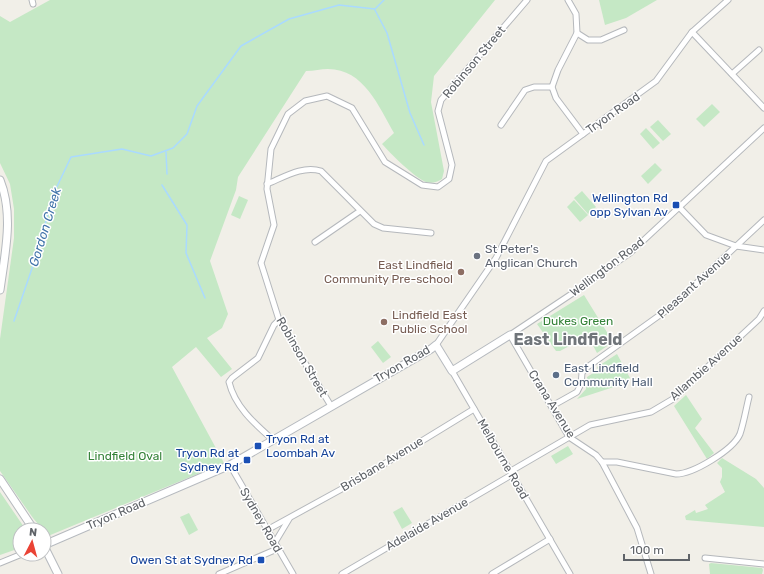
<svg xmlns="http://www.w3.org/2000/svg" width="764" height="574" font-family="Rubik,sans-serif">
<style>
.green{fill:#c5e8c5}
.lines{fill:none;stroke-linecap:round;stroke-linejoin:round}
.stream{stroke:#aadaff;stroke-width:1.5}
.street-casing{stroke:#b5b8bc;stroke-width:7}
.secondary-casing{stroke:#b6babf;stroke-width:9}
.street{stroke:#fff;stroke-width:5}
.secondary{stroke:#fff;stroke-width:7}
.transit-dot{fill:#1a4fb4;stroke:#fff;stroke-width:1.5}
.worship-dot{fill:#6b7280;stroke:#fff;stroke-width:1.5}
.education-dot{fill:#8d6e63;stroke:#fff;stroke-width:1.5}
.service-dot{fill:#5c6f8a;stroke:#fff;stroke-width:1.5}
.labels{text-anchor:middle;dominant-baseline:central;stroke-width:3;stroke-linejoin:round;paint-order:stroke}
.street-label{font-size:12px;fill:#5f6368;stroke:#fff}
.transit-label{font-size:12px;fill:#164399;stroke:#fff;text-anchor:end}
.worship-label{font-size:12px;fill:#5b616d;stroke:#fff;text-anchor:start}
.education-label{font-size:12px;fill:#785e54;stroke:#fff;text-anchor:end}
.park-label{font-size:12px;fill:#348238;stroke:#fff}
.service-label{font-size:12px;fill:#4e5e75;stroke:#fff;text-anchor:start}
.water-label{font-size:13px;font-style:italic;fill:#4174aa;stroke:#fff}
.district-label{font-size:16px;font-weight:bold;fill:#70757a;stroke:#fff}
</style>
<rect width="100%" height="100%" fill="#f1efe8"/>
<!-- green -->
<g class="green">
<path d="M50,0H495L434,76L431,102L444,171L442,179C437,182 432,184 426,182C415,178 390,153 382,144L394,133C379,107 364,69 328,69C321,69 314,71 306,71L238,177L236,190L210,261L228,314L222,328L207,338L232,369L221,377L196,347L172,367L224,463L48,536L33,518L0,471V339L14,238V209L10,184L0,163V16L10,22Z"/>
<polygon points="599,0 657,0 626,18 605,25"/>
<polygon points="712,104 720,112 704,127 696,119"/>
<polygon points="658,120 671,134 663,141 650,127"/>
<polygon points="646,128 660,143 653,149 640,134"/>
<polygon points="655,163 662,170 648,184 641,176"/>
<polygon points="582,191 596,207 588,214 574,198"/>
<polygon points="239,196 248,200 240,219 231,215"/>
<polygon points="574,200 588,215 580,222 567,207"/>
<polygon points="584,295 613,342 597,353 588,336 560,351 556,351 537,324"/>
<polygon points="378,341 391,357 383,363 371,347"/>
<polygon points="617,354 630,378 620,385 577,399 586,389 587,377 598,370 597,367"/>
<polygon points="686,395 702,419 695,428 714,453 707,459 674,406"/>
<polygon points="568,446 573,454 556,464 551,456"/>
<polygon points="722,458 756,479 764,488 764,527 686,520 685,516 695,510 696,513 708,509 705,505 725,492 720,482 722,477 722,468 717,463"/>
<polygon points="0,492 26,530 20,530 20,548 0,555"/>
<polygon points="402,507 412,523 402,529 393,512"/>
<polygon points="189,513 198,530 189,535 180,517"/>
<polygon points="711,563 762,568 763,570 762,574 710,574 709,564"/>
</g>
<g class="lines">
<!-- stream -->
<g class="stream">
<polyline points="375,10 387,33 410,113 424,145"/>
<polyline points="166,152 167,174"/>
<polyline points="162,185 187,225 186,253 205,298"/>
<polyline points="14,321 40,245 52,197 71,157 122,149 151,156 173,148 187,134 197,106 241,46 289,19 339,5 375,9 384,0"/>
</g>
<defs>
<g id="street">
<polyline points="32,0 33,4"/>
<polyline points="568,0 576,14 577,33 558,70 552,87 556,98 583,134"/>
<polyline points="692,32 764,108"/>
<polyline points="577,33 588,40 601,40 624,30"/>
<polyline points="732,74 759,50"/>
<polyline points="501,125 525,90 534,87 552,87"/>
<path d="M267,184C284,177 303,165 321,171L374,224L383,228L431,233"/>
<polyline points="679,207 706,235 736,246 764,250"/>
<polyline points="315,242 360,211"/>
<polyline points="436,345 496,258 546,161 656,81 692,32 728,0"/>
<polyline points="452,371 570,574"/>
<polyline points="331,406 279,320 261,263 274,225 267,189 271,149 288,114 305,101 327,96 352,108 385,162 422,185 438,187 449,179 452,165 438,111 441,100 527,0"/>
<polyline points="552,406 577,392 581,384 582,373 586,368 671,307 764,220"/>
<path d="M273,440C255,424 235,407 229,382L232,378L258,358L274,325L279,320"/>
<path d="M602,462H617L676,474C693,474 733,450 740,434C744,422 746,409 749,397"/>
<polyline points="230,465 293,574"/>
<polyline points="511,471 590,425 651,412 673,399 759,319 764,311"/>
<polyline points="267,530 358,480 474,409"/>
<polyline points="274,544 289,519"/>
<polyline points="705,558 764,564"/>
<polyline points="0,563 22,554"/>
<polyline points="219,574 277,549"/>
<polyline points="342,574 513,474"/>
<polyline points="492,574 550,539"/>
<polyline points="651,574 637,528 602,462 596,455 569,437 510,335 573,293 630,253 764,128"/>
</g>
<g id="secondary">
<path d="M0,180C14,215 5,253 0,290"/>
<polyline points="0,479 34,530"/>
<polyline points="44,545 230,465 431,349 436,345 452,371 510,335"/>
<polyline points="44,546 58,574"/>
</g>
</defs>
<!-- street casing -->
<use href="#street" class="street-casing"/>
<!-- secondary casing -->
<use href="#secondary" class="secondary-casing"/>
<!-- street -->
<use href="#street" class="street"/>
<!-- secondary -->
<use href="#secondary" class="secondary"/>
</g>
<!-- markers -->
<g class="transit-dot">
<rect x="672" y="201" width="8" height="8" rx="2"/>
<rect x="254" y="442" width="8" height="8" rx="2"/>
<rect x="243" y="456" width="8" height="8" rx="2"/>
<rect x="257" y="556" width="8" height="8" rx="2"/>
</g>
<circle class="worship-dot" cx="477" cy="256" r="4"/>
<g class="education-dot">
<circle cx="461" cy="272" r="4"/>
<circle cx="384" cy="322" r="4"/>
</g>
<circle class="service-dot" cx="556" cy="375" r="4"/>
<g class="labels">
<!-- street labels -->
<g class="street-label">
<text transform="translate(474 62) rotate(-50)">Robinson Street</text>
<text transform="translate(613 113) rotate(-35)">Tryon Road</text>
<text transform="translate(607 267) rotate(-37)">Wellington Road</text>
<text transform="translate(694 285) rotate(-42)">Pleasant Avenue</text>
<text transform="translate(302 357) rotate(60)">Robinson Street</text>
<text transform="translate(402 364) rotate(-30)">Tryon Road</text>
<text transform="translate(706 367) rotate(-42)">Allambie Avenue</text>
<text transform="translate(552 404) rotate(58)">Crana Avenue</text>
<text transform="translate(503 459) rotate(60)">Melbourne Road</text>
<text transform="translate(382 464) rotate(-31)">Brisbane Avenue</text>
<text transform="translate(116 514) rotate(-23)">Tryon Road</text>
<text transform="translate(261 520) rotate(60)">Sydney Road</text>
<text transform="translate(427 524) rotate(-30)">Adelaide Avenue</text>
</g>
<!-- transit labels -->
<g class="transit-label">
<text x="668" y="198">Wellington Rd<tspan x="668" dy="14">opp Sylvan Av</tspan></text>
<text x="266" y="439" text-anchor="start">Tryon Rd at<tspan x="266" dy="14">Loombah Av</tspan></text>
<text x="239" y="453">Tryon Rd at<tspan x="239" dy="14">Sydney Rd</tspan></text>
<text x="253" y="560">Owen St at Sydney Rd</text>
</g>
<!-- worship labels -->
<g class="worship-label">
<text x="485" y="249">St Peter's<tspan x="485" dy="14">Anglican Church</tspan></text>
</g>
<!-- education labels -->
<g class="education-label">
<text x="453" y="265">East Lindfield<tspan x="453" dy="14">Community Pre-school</tspan></text>
<text x="392" y="315" text-anchor="start">Lindfield East<tspan x="392" dy="14">Public School</tspan></text>
</g>
<!-- park labels -->
<g class="park-label">
<text x="578" y="321">Dukes Green</text>
<text x="125" y="456">Lindfield Oval</text>
</g>
<!-- service labels -->
<g class="service-label">
<text x="564" y="368">East Lindfield<tspan x="564" dy="14">Community Hall</tspan></text>
</g>
<!-- water labels -->
<g class="water-label">
<text transform="translate(45 227) rotate(-73)">Gordon Creek</text>
</g>
<!-- district labels -->
<g class="district-label">
<text x="568" y="339">East Lindfield</text>
</g>
</g>
<!-- north arrow -->
<g transform="translate(32 542) rotate(6)"><circle r="19" fill="#ffffff" stroke="#bfc1c3"/>
<path d="M0-3L7 15L0 10L-7 15Z" fill="#ea4335"/>
<text y="-6" font-size="11" font-weight="bold" text-anchor="middle" fill="#5f6368">N</text>
</g>
<!-- scale -->
<path d="M624 554v6h65v-6" fill="none" stroke="#5f6368" stroke-width="2"/>
<text x="630" y="554" font-size="12" fill="#5f6368" stroke="#ffffff" stroke-width="3" paint-order="stroke">100 m</text>
</svg>
